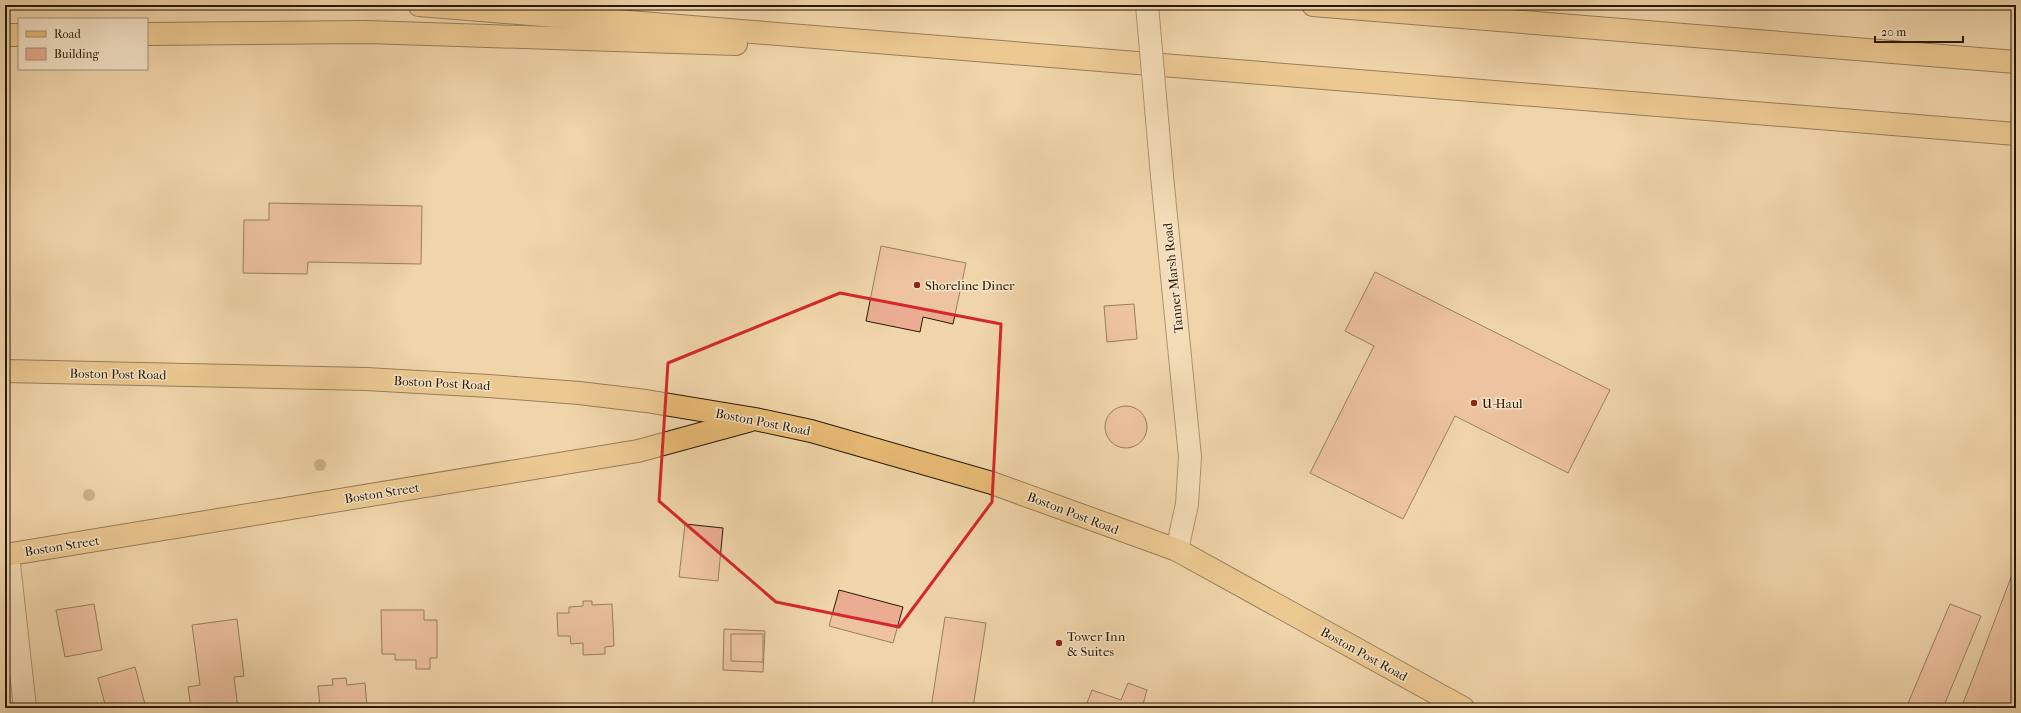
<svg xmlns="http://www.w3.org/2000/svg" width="2021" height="713" font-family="'IM FELL French Canon',serif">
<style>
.building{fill:#eaad94;stroke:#281802}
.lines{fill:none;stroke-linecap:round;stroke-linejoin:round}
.minor-casing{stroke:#5a482c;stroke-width:24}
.major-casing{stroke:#281802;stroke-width:24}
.highway-casing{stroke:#281802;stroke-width:24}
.minor{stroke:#f5e4c8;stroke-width:22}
.major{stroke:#e8bb75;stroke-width:22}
.highway{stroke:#e8bb75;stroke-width:22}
.minor-bridge-casing{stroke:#5a482c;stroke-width:24;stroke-linecap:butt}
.minor-bridge{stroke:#f5e4c8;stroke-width:22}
.tree{fill:#9b8863}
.marked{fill:none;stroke:#d62828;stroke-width:3;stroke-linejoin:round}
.poi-dot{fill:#8f2418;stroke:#f5e4c8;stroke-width:1.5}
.labels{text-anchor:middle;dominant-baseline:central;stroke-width:3;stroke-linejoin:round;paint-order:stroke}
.street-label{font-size:13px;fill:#281802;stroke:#f5e4c8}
.poi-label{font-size:13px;fill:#281802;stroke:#f5e4c8;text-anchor:start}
</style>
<rect width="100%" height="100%" fill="#f0d6aa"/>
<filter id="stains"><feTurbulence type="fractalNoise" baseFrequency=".005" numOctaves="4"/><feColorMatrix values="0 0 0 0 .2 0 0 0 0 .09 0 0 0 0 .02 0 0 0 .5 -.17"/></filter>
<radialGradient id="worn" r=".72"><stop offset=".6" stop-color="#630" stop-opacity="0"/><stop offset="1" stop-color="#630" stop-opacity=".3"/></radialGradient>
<!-- building -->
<g class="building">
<polygon points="269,203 422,206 421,264 308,262 307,274 243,273 244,220 269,220"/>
<polygon points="881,246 966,263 953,324 923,317 920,332 866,321"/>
<polygon points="1375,272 1610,390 1568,473 1455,416 1403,519 1310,473 1374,346 1345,331"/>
<polygon points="1134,304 1137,339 1107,342 1104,306"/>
<circle cx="1126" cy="427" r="21"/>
<polygon points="685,524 723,528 718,581 679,577"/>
<polygon points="2016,564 2016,708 1961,708 1973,678"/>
<polygon points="839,590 903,607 893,643 829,626"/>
<polygon points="583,601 592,601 592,605 612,604 614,646 605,647 605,654 583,655 583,643 571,644 570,636 558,636 557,613 569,613 569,607 583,606"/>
<polygon points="94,604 102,650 65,657 56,610"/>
<polygon points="1950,604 1981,616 1943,708 1906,708"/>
<polygon points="381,610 424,610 424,620 437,620 437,658 430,658 430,669 416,669 416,660 395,660 395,654 382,654"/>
<polygon points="945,617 986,623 973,708 931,708"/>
<polygon points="237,619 244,676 234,677 238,708 191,708 188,687 200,685 192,625"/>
<polygon points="724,629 765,631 763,672 723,670"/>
<polygon points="731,634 763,634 763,662 731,661"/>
<polygon points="135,667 146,708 106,708 98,678"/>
<polygon points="346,678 347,685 365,683 367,708 320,708 318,686 333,685 332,679"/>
<polygon points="1128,683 1147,690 1142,708 1085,708 1092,690 1121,700"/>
</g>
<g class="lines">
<defs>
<g id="minor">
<polyline points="1162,176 1190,457 1187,504 1177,550"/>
<polyline points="8,555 25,708"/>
</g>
<g id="major">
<polyline points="5,371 366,379 489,386 579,393 646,401 755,419 811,431 992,483 1177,550 1463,708"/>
<polyline points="5,555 638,451 748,421"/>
</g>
<g id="highway">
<polyline points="419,5 2016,134"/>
<polyline points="1313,5 2016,62"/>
<polyline points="147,34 367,32 736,44"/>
<polyline points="5,35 19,35"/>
</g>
</defs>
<!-- minor casing -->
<use href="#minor" class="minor-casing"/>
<!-- major casing -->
<use href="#major" class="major-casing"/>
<!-- highway casing -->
<use href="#highway" class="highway-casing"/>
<!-- minor -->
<use href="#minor" class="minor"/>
<!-- major -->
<use href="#major" class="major"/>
<!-- highway -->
<use href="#highway" class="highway"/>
<defs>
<polyline id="minor-bridge" points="1147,5 1162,176"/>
</defs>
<!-- minor-bridge casing -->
<use href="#minor-bridge" class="minor-bridge-casing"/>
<!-- minor-bridge -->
<use href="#minor-bridge" class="minor-bridge"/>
</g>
<!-- trees -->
<g class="tree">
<circle cx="320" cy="465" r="6"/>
<circle cx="89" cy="495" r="6"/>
</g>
<!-- marked area -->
<path d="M0 0H2021V713H0ZM840,293L1001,324L992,502L899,627L776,602L659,501L668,363Z" fill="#f0d6aa" fill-opacity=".55" fill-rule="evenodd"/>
<path class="marked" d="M840,293L1001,324L992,502L899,627L776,602L659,501L668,363Z"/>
<!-- markers -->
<g class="poi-dot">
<circle cx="917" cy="285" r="4"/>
<circle cx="1474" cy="403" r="4"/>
<circle cx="1059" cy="643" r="4"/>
</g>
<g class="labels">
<!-- street labels -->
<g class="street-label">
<text transform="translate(1173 278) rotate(-96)">Tanner Marsh Road</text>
<text transform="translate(118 374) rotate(1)">Boston Post Road</text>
<text transform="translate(442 383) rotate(3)">Boston Post Road</text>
<text transform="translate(763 422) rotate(11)">Boston Post Road</text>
<text transform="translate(382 493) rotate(-9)">Boston Street</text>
<text transform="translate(1073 513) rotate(21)">Boston Post Road</text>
<text transform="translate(62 546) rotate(-9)">Boston Street</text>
<text transform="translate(1364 654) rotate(29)">Boston Post Road</text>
</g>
<!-- poi labels -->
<g class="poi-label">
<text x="925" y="285">Shoreline Diner</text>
<text x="1482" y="403">U-Haul</text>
<text x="1067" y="636">Tower Inn<tspan x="1067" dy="15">&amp; Suites</tspan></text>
</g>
</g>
<!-- margin -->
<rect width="2021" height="713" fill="none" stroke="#f0d6aa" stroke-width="20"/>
<rect x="6" y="6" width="2009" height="701" fill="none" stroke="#281802" stroke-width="2"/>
<rect x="10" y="10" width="2001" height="693" fill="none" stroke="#281802"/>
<!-- legend -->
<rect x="18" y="18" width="130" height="52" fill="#f5e4c8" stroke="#a39279"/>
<rect x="26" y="31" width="20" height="6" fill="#e8bb75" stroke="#a39279"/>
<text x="54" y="38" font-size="12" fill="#281802">Road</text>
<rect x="26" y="48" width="20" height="12" fill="#eaad94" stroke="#a39279"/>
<text x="54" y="58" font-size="12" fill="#281802">Building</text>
<!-- scale -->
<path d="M1875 36v6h88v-6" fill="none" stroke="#281802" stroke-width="2"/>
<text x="1881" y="36" font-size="12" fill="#281802" stroke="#f5e4c8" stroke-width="3" paint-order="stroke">20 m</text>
<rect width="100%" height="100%" filter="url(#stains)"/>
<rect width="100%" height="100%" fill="url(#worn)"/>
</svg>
